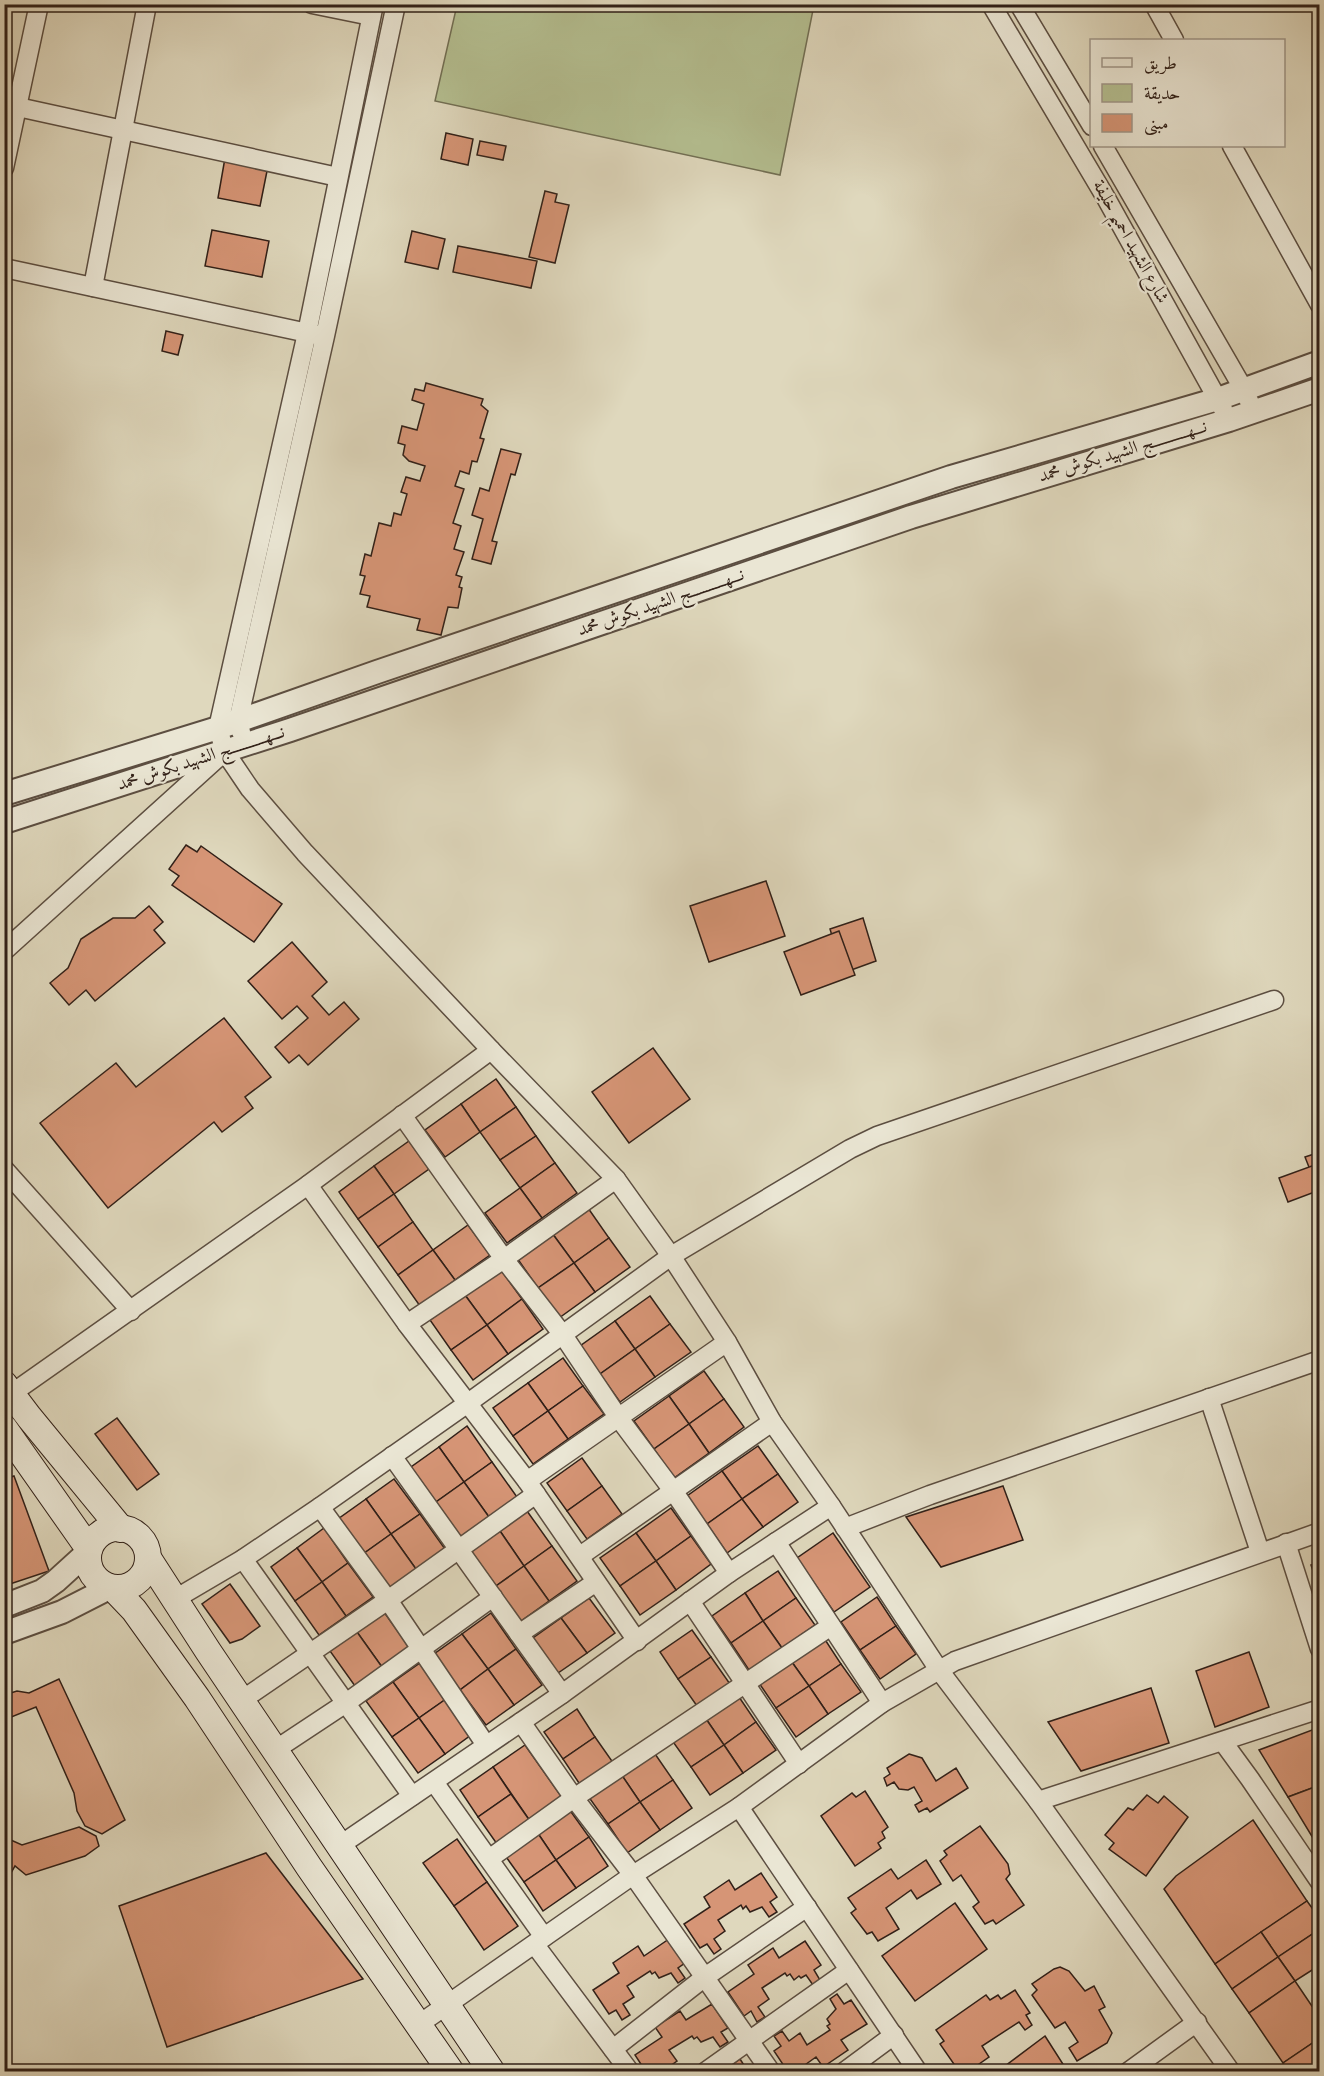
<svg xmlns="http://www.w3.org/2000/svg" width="1324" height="2076" font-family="'IM FELL English',Amiri,serif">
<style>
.green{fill:#b4be90;stroke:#726f54;stroke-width:1.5}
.building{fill:#d69576;stroke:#312018;stroke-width:1.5}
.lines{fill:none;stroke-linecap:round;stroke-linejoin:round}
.minor-casing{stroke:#5c4e41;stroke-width:21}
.tertiary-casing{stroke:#5c4e41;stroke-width:26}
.secondary-casing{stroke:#312018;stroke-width:28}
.minor{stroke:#eae6d4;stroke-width:18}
.tertiary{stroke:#eae6d4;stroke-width:22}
.secondary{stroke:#eae6d4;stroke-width:26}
.labels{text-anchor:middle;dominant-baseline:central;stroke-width:4.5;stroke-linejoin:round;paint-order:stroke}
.street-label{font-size:18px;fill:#312018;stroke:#eae6d4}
</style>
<rect width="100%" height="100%" fill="#dfd8bd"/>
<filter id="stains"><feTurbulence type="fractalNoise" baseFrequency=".00333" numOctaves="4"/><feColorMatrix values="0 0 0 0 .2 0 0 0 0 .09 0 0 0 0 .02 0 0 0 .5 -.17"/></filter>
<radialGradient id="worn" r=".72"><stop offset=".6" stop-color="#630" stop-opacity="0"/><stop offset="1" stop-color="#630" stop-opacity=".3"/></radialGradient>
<!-- green -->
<polygon class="green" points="457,5 814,5 780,175 435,101"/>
<!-- building -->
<g class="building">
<polygon points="446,133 473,139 468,165 441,159"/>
<polygon points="480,141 506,146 503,160 477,155"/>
<polygon points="225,158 268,166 260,206 218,198"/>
<polygon points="545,191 557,194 555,202 569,205 555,263 529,257"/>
<polygon points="212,230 269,241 262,277 205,266"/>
<polygon points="412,231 445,239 438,269 405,262"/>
<polygon points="458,246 537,261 531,288 453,272"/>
<polygon points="166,331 183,335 178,355 162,351"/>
<polygon points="426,383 483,399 481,405 488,411 480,438 484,439 477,462 472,461 469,474 460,471 455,486 464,489 453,523 461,526 454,549 464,552 456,575 462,577 459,587 462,588 458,608 448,607 441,635 417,630 420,619 367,607 370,596 360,594 365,576 360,575 365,554 371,556 379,523 391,526 394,513 401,515 407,494 401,492 406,477 420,481 425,466 409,461 403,455 405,445 398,443 402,426 417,430 424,404 412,400 415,389 424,391"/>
<polygon points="501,449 521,454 515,475 511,474 492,541 497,542 491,564 472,559 483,519 472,515 480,488 489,491"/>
<polygon points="186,845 197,852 201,846 282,904 254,942 172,885 179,876 169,869"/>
<polygon points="766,881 785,936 709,962 690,906"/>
<polygon points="149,906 163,922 154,930 165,943 95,1001 86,990 69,1005 50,983 68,968 81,939 113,918 135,918"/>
<polygon points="863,918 876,961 843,973 830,929"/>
<polygon points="839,931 855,975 801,995 784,952"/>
<polygon points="292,942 327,982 312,996 329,1015 344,1002 359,1019 308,1065 299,1055 289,1063 275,1047 308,1018 297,1006 282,1019 248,981"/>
<polygon points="224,1018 271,1077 245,1097 253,1108 222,1132 214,1122 108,1208 40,1123 116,1063 136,1087"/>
<polygon points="653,1048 690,1099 629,1143 592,1092"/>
<polygon points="496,1079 516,1107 480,1132 461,1104"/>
<polygon points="461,1104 480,1132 445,1157 425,1130"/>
<polygon points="516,1107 536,1136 500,1160 480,1132"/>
<polygon points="536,1136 555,1163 520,1188 500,1160"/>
<polygon points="409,1141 429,1169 394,1194 374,1166"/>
<polygon points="1320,1152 1320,1195 1305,1157"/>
<polygon points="555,1163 577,1193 542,1218 520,1188"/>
<polygon points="1320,1163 1320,1190 1288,1202 1279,1178"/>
<polygon points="374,1166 394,1194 358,1219 339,1192"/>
<polygon points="520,1188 542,1218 507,1243 485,1213"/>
<polygon points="394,1194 413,1222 378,1247 358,1219"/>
<polygon points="588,1208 609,1238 574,1263 552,1233"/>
<polygon points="413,1222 433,1250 398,1275 378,1247"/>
<polygon points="468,1225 490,1255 455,1280 433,1250"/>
<polygon points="552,1233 574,1263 538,1288 517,1258"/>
<polygon points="609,1238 630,1267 595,1292 574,1263"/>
<polygon points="433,1250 455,1280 420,1306 398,1275"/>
<polygon points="574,1263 595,1292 559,1318 538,1288"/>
<polygon points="501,1270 522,1299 487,1325 465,1295"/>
<polygon points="465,1295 487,1325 451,1350 430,1320"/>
<polygon points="650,1296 670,1324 635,1349 615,1321"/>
<polygon points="522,1299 543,1329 508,1354 487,1325"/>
<polygon points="615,1321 635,1349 600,1374 580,1346"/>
<polygon points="670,1324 691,1352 655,1377 635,1349"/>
<polygon points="487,1325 508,1354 473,1380 451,1350"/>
<polygon points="635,1349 655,1377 620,1402 600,1374"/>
<polygon points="563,1358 583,1386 548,1411 528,1383"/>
<polygon points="704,1371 724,1399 689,1424 669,1396"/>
<polygon points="528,1383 548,1411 513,1436 493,1408"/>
<polygon points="583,1386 604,1414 568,1439 548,1411"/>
<polygon points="669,1396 689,1424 654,1449 634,1421"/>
<polygon points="724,1399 744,1427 709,1453 689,1424"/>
<polygon points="548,1411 568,1439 533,1464 513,1436"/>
<polygon points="117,1418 159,1474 137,1490 95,1434"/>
<polygon points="689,1424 709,1453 674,1478 654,1449"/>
<polygon points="467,1426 492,1462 464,1482 439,1447"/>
<polygon points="758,1446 778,1474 742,1499 722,1471"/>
<polygon points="439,1447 464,1482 436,1502 411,1467"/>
<polygon points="582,1458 602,1486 567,1511 547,1483"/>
<polygon points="492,1462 517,1497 489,1517 464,1482"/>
<polygon points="722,1471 742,1499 707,1524 687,1496"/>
<polygon points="778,1474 798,1502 763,1527 742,1499"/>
<polygon points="14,1476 49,1571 4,1586 4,1479"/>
<polygon points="394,1479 420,1514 391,1534 366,1499"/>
<polygon points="464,1482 489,1517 461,1537 436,1502"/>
<polygon points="602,1486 622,1514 587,1539 567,1511"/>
<polygon points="1003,1486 1023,1540 941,1567 906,1517"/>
<polygon points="366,1499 391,1534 363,1554 338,1519"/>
<polygon points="742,1499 763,1527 727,1553 707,1524"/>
<polygon points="671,1508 691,1536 656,1561 636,1533"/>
<polygon points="527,1511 552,1546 524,1566 500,1531"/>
<polygon points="420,1514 445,1549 416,1569 391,1534"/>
<polygon points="324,1528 348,1563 322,1582 297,1548"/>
<polygon points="500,1531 524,1566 496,1586 471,1551"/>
<polygon points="636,1533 656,1561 620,1586 600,1558"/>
<polygon points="833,1533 870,1587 834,1612 797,1558"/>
<polygon points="391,1534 416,1569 388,1589 363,1554"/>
<polygon points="691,1536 711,1564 676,1590 656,1561"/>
<polygon points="552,1546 577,1581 549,1601 524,1566"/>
<polygon points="297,1548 322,1582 295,1601 271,1567"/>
<polygon points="656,1561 676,1590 640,1615 620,1586"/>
<polygon points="1320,1562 1320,1592 1311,1565"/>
<polygon points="348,1563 373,1597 346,1616 322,1582"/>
<polygon points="524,1566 549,1601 521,1621 496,1586"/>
<polygon points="778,1571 796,1598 763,1621 745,1593"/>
<polygon points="322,1582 346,1616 319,1635 295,1601"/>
<polygon points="230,1584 260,1626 242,1639 230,1643 202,1604"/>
<polygon points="745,1593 763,1621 731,1643 712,1616"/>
<polygon points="877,1597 896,1626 860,1650 841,1622"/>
<polygon points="589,1598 615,1633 587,1653 561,1618"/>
<polygon points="796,1598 815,1625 782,1648 763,1621"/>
<polygon points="384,1612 409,1647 382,1667 357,1632"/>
<polygon points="491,1613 516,1649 488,1669 462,1634"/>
<polygon points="561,1618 587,1653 558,1673 533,1638"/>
<polygon points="763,1621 782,1648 749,1670 731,1643"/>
<polygon points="896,1626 916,1654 880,1679 860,1650"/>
<polygon points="692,1630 711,1657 678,1679 660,1652"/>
<polygon points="357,1632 382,1667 355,1686 330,1651"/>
<polygon points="462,1634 488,1669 460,1690 434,1654"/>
<polygon points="822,1635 841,1664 809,1686 789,1658"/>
<polygon points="516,1649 542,1685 514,1705 488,1669"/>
<polygon points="1249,1652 1269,1707 1215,1727 1196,1671"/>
<polygon points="711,1657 730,1684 697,1706 678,1679"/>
<polygon points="789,1658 809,1686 776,1708 757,1680"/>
<polygon points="420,1663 446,1699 419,1718 393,1682"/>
<polygon points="841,1664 861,1692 828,1714 809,1686"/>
<polygon points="488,1669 514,1705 486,1725 460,1690"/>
<polygon points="59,1679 125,1820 102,1834 85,1826 77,1811 74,1793 36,1707 4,1720 4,1695 17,1691 29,1693"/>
<polygon points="393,1682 419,1718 392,1737 366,1701"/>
<polygon points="809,1686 828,1714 796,1737 776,1708"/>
<polygon points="1151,1688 1169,1743 1081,1771 1048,1722"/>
<polygon points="737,1694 756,1722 724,1745 704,1716"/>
<polygon points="446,1699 471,1735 445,1754 419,1718"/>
<polygon points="577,1709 595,1737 563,1759 544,1732"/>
<polygon points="704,1716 724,1745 691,1767 671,1739"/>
<polygon points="419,1718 445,1754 418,1773 392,1737"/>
<polygon points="756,1722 776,1750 743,1773 724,1745"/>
<polygon points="1320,1727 1320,1785 1288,1797 1259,1750"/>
<polygon points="595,1737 614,1764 581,1786 563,1759"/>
<polygon points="525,1745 563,1799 530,1821 493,1767"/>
<polygon points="724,1745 743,1773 710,1795 691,1767"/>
<polygon points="653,1751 673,1780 640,1802 621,1774"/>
<polygon points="909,1754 922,1758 936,1781 956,1768 968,1788 930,1812 927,1808 919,1812 915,1805 922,1801 914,1787 908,1790 899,1789 894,1782 887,1786 884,1778 890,1774 887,1768"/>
<polygon points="493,1767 511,1794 478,1817 460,1790"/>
<polygon points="621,1774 640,1802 608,1824 588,1796"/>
<polygon points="673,1780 692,1808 660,1830 640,1802"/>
<polygon points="1320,1785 1320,1847 1319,1848 1288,1797"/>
<polygon points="865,1791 888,1827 882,1832 885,1838 878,1843 881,1848 855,1866 821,1816 852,1793 856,1797"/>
<polygon points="511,1794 530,1821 497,1844 478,1817"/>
<polygon points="1147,1795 1158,1803 1164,1796 1188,1817 1146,1876 1109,1849 1114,1843 1105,1835 1128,1808 1133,1810"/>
<polygon points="640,1802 660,1830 627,1853 608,1824"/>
<polygon points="569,1809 589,1837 556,1860 537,1832"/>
<polygon points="1253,1820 1307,1901 1215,1964 1164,1889 1176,1876"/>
<polygon points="980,1826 1008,1864 1010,1874 1006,1879 1024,1905 996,1924 993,1920 985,1924 973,1907 979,1902 961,1875 953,1881 940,1861 947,1855 944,1851"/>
<polygon points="79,1827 96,1836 99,1846 85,1856 26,1875 15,1866 11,1873 4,1869 4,1837 22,1845"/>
<polygon points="537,1832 556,1860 524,1882 504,1854"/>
<polygon points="589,1837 608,1866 576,1888 556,1860"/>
<polygon points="457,1839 487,1882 454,1906 423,1863"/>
<polygon points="266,1853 363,1979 167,2047 119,1906"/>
<polygon points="556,1860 576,1888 543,1911 524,1882"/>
<polygon points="926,1860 941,1884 917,1899 911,1890 886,1908 899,1929 878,1941 872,1932 867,1934 851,1913 856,1909 848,1898 891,1869 898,1879"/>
<polygon points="761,1873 777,1897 770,1902 777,1912 769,1917 762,1907 750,1912 746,1906 743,1909 741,1905 718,1920 725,1931 714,1939 721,1949 714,1954 707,1944 700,1948 684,1924 710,1907 704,1897 729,1880 735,1890"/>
<polygon points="487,1882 518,1926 484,1950 454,1906"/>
<polygon points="1307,1901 1320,1919 1320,1929 1278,1957 1261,1932"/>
<polygon points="955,1903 987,1949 915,2001 882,1956"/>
<polygon points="1320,1929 1320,1965 1295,1981 1278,1957"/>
<polygon points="1261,1932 1278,1957 1232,1989 1215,1964"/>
<polygon points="669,1939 685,1963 678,1968 685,1978 678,1983 671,1973 659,1978 655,1972 652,1974 650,1971 627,1986 634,1997 623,2004 630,2015 622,2020 616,2010 609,2014 593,1990 619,1973 613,1963 638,1946 644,1956"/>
<polygon points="805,1941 821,1965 814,1970 820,1980 813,1985 806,1975 801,1978 799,1976 794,1980 790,1974 787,1976 785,1973 762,1988 769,1999 758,2007 765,2017 757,2022 751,2011 744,2016 728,1992 754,1974 748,1965 773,1948 779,1958"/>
<polygon points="1278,1957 1295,1981 1249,2013 1232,1989"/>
<polygon points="1060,1967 1069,1971 1085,1991 1094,1986 1105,2007 1099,2010 1112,2033 1107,2043 1077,2061 1069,2048 1078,2042 1065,2022 1055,2028 1032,1995 1037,1990 1032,1984 1054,1969"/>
<polygon points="1295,1981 1320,2018 1320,2038 1283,2063 1249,2013"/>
<polygon points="1015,1990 1030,2013 1026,2015 1032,2025 1025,2030 1019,2022 982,2046 989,2057 969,2071 965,2065 958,2070 940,2044 944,2041 936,2030 986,1995 990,2000 998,1995 1001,1999"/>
<polygon points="837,1994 844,2004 851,2000 867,2024 841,2040 848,2050 823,2067 816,2057 795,2072 788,2072 774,2051 781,2046 774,2036 782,2031 789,2041 800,2033 807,2045 830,2030 827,2026 830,2024 827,2019 836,2009 830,1999"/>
<polygon points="712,2004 728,2028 721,2032 728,2042 720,2047 713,2037 701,2042 697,2037 694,2039 692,2036 669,2050 677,2061 666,2069 667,2072 646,2072 635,2055 662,2037 655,2027 680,2011 686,2020"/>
<polygon points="1045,2036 1068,2072 997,2072"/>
<polygon points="1320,2038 1320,2072 1289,2072 1283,2063"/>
<polygon points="740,2059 747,2070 754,2065 758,2072 737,2072 733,2064"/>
</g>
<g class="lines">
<defs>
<g id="minor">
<polyline points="312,4 371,16"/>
<polyline points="374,4 307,333 218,728 225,752 250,789 305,853 491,1050"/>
<polyline points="991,4 1106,198 1223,409"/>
<polyline points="1019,4 1092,126"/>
<polyline points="1154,4 1174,40"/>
<polyline points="4,104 338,177"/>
<polyline points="1103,146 1244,390 1254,412"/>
<polyline points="1232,146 1320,305"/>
<polyline points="4,168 39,4"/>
<polyline points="4,268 317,335"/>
<polyline points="93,287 147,4"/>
<polyline points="241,732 238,721 325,336 396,4"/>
<polyline points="4,951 223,753"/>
<polyline points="402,1115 504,1259 563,1335 618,1417 674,1492 729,1573"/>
<polyline points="4,1169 131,1311"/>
<polyline points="308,1185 407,1324 527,1481 637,1641"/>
<polyline points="407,1324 504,1259 616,1179"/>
<polyline points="11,1394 308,1185 491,1050 616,1179 671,1256 727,1342 772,1422 831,1506 939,1670 1038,1801 1231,2072"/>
<polyline points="1209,1398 1260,1552"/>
<polyline points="392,1456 562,1694"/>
<polyline points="527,1481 727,1342"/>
<polyline points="320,1507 388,1600 486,1745"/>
<polyline points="845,1528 930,1495 1320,1360"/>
<polyline points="776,1542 882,1703"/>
<polyline points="1286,1543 1320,1649"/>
<polyline points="580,1556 772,1422"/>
<polyline points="243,1559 412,1796"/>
<polyline points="175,1599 243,1559 320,1507 468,1403 671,1256 850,1149 877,1136 1274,1000"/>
<polyline points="690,1601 799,1764"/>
<polyline points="519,1634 596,1582"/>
<polyline points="242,1700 388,1600 536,1494"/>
<polyline points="521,1722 574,1798 633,1875 771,2072"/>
<polyline points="1223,1742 1250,1779 1320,1882"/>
<polyline points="275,1750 346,1703 493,1597"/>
<polyline points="434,1782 544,1937"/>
<polyline points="1038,1801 1320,1709"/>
<polyline points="739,1807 918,2072"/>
<polyline points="339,1846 562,1694 729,1573 831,1506"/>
<polyline points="489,1859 574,1798 831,1626"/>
<polyline points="535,1945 630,2072"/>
<polyline points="418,2025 633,1875 739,1807 882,1703 955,1661 1320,1532"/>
<polyline points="613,2049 705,1977 807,1907"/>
<polyline points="705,2072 849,1970"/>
<polyline points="844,2072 894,2035"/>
<polyline points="1128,2072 1197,2022"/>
</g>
<g id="tertiary">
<polyline points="4,794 218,728 377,672 951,477 1218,399 1320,362"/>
<polyline points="4,822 290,730 911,517 1229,420 1320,389"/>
<polyline points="4,1606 42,1591 56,1581 89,1551"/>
<polyline points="4,1633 62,1612 111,1587"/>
</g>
<g id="secondary">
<polyline points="4,1384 29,1417 121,1529"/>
<polyline points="4,1428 89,1549"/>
<circle cx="118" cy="1558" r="30"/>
<polyline points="148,1558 208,1651 492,2072"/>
<polyline points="113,1588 134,1610 197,1698 309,1867 451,2072"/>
</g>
</defs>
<!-- minor casing -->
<use href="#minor" class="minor-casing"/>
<!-- tertiary casing -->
<use href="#tertiary" class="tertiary-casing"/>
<!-- secondary casing -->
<use href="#secondary" class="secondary-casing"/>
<!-- minor -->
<use href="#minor" class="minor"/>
<!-- tertiary -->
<use href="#tertiary" class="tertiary"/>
<!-- secondary -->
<use href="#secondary" class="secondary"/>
</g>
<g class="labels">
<!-- street labels -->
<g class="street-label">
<text transform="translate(1130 242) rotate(61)">شارع الشهيد احميم خليفة</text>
<text transform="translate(1123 452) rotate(-17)">نـــهـــــــــــج الشهيد بكوش محمد</text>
<text transform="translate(661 603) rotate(-19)">نـــهـــــــــــج الشهيد بكوش محمد</text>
<text transform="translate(201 759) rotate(-18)">نـــهـــــــــــج الشهيد بكوش محمد</text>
</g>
</g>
<!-- margin -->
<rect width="1324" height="2076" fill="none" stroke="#dfd8bd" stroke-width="24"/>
<rect x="6" y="6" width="1312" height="2064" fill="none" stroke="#312018" stroke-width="3"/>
<rect x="12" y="12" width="1300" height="2052" fill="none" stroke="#312018" stroke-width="1.5"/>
<!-- legend -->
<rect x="1090" y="39" width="195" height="108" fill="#eae6d4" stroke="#a09789" stroke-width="1.5"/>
<rect x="1102" y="58" width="30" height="9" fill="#eae6d4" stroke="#a09789" stroke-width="1.5"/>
<text x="1144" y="69" font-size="18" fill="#312018">طريق</text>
<rect x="1102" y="84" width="30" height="18" fill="#b4be90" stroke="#a09789" stroke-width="1.5"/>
<text x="1144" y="99" font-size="18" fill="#312018">حديقة</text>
<rect x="1102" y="114" width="30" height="18" fill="#d69576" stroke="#a09789" stroke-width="1.5"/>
<text x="1144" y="129" font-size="18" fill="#312018">مبنى</text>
<rect width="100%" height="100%" filter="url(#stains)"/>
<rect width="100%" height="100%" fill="url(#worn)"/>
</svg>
